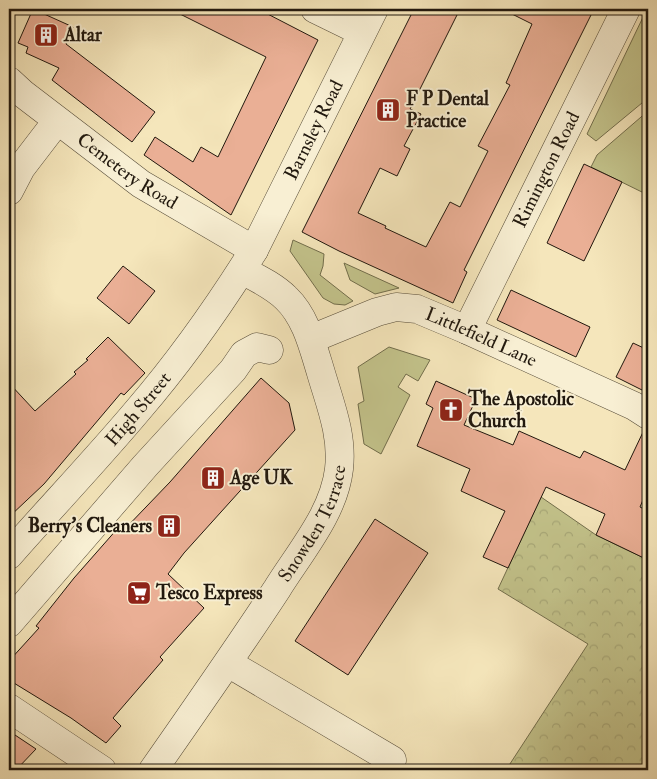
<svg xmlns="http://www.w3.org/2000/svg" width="657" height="779" font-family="'IM FELL Double Pica',serif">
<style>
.grass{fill:#c3c38b;stroke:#726e4c}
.forest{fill:url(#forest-crowns);stroke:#726e4c}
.building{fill:#eaaf95;stroke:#21180e}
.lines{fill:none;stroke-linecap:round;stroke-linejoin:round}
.minor-casing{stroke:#564c39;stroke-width:29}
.minor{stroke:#f8efd3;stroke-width:28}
.labels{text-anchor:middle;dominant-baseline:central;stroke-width:4;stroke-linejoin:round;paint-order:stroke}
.poi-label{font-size:19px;font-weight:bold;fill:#21180e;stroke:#f8efd3;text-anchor:start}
.street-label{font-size:19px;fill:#21180e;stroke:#f8efd3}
</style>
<defs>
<pattern id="forest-crowns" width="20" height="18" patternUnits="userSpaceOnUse" patternTransform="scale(1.25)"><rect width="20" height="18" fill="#c3c38b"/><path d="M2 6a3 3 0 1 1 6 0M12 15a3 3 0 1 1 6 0" fill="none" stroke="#a7a777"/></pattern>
</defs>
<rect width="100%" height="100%" fill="#f5e6bb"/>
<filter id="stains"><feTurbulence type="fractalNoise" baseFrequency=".004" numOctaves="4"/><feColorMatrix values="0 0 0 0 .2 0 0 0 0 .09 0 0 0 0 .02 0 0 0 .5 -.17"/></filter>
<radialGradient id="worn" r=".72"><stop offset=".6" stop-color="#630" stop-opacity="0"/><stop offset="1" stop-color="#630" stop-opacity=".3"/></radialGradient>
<!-- grass -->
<g class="grass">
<polygon points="645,13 648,14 648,98 596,141 587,134"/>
<polygon points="648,111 648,195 591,167 597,155"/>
<polygon points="293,240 324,254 323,266 320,275 353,301 345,305 334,304 323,298 290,251"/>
<polygon points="344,263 399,288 375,294 350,280"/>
<polygon points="389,347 430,360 418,381 406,374 398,387 410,395 381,454 364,444 358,404 364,401 358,367"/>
</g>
<!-- forest -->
<polygon class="forest" points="541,497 596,535 648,560 648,770 506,770 588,644 498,589"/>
<!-- building -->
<g class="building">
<polygon points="33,9 73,27 66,44 155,112 132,142 52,80 59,68 26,53 28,47 18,43"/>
<polygon points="170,9 258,9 318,40 231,215 144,155 155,137 193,162 201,147 218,157 266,57"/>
<polygon points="414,9 460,9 410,109 421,114 404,146 410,149 397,176 380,168 358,213 386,226 385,228 426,247 450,202 460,207 488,151 478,146 510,85 506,83 532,24 502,9 594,9 464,270 467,272 453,303 339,251 302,232"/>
<polygon points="584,164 622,182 584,261 547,243"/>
<polygon points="123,266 155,291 129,324 97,298"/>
<polygon points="511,290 590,327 576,357 497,320"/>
<polygon points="108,337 145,373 124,395 121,393 44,484 9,517 9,383 35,411 76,374 74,372 88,360 86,359"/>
<polygon points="633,343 648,350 648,393 616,377"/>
<polygon points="261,378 289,403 295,430 184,553 168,574 204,608 160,657 163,660 113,718 121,726 106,743 71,718 9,680 9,661 39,628 36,626 74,578 118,528 122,532 170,482"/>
<polygon points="436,381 476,399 464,425 513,445 519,431 580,458 584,451 625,470 644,430 648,430 648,488 640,507 648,511 648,560 596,535 605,514 546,487 508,568 483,557 505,511 461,491 470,469 417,446 433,408 426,404"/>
<polygon points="375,519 428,553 348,675 295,641"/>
<polygon points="9,731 36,749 16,770 9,770"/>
</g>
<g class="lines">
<defs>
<g id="minor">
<polyline points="315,9 362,32"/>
<path id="s1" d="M9,81L22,93L141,184L254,250"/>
<polyline points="9,191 21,168 57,121"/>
<path id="s2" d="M467,330L626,9"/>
<path id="s3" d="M311,339L377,312L396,307L417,309L467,330L634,406L648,415"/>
<path id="s4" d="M9,555C51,507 96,460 138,410C181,360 219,306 254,250L374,9"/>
<polyline points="9,623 145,466 233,370 244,354 257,347 269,350"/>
<polyline points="228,663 392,760"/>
<polyline points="9,708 102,770"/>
<path id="s5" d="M153,770C195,710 237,650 277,589C300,552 334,513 339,469C343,435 330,404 321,373C313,347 306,317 286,298C274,286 257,278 242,270"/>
</g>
</defs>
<!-- minor casing -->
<use href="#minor" class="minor-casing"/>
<!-- minor -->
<use href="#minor" class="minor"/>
</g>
<!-- icons -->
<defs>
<symbol id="building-square" viewBox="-11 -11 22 22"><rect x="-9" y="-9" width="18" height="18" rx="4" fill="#8f2418" stroke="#f8efd3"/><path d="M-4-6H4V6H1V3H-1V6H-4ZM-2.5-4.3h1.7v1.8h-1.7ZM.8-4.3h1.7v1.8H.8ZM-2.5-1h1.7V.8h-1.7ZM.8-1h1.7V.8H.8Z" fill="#fff"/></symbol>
<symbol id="church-square" viewBox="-11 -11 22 22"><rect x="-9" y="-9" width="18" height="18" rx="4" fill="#8f2418" stroke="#f8efd3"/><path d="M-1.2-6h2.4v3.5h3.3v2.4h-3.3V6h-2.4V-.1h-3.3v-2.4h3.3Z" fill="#fff"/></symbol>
<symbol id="supermarket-square" viewBox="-11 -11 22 22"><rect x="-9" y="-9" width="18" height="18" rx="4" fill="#8f2418" stroke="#f8efd3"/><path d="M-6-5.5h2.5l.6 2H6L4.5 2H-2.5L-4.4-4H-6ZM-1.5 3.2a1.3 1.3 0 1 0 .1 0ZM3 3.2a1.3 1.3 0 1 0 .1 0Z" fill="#fff"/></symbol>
</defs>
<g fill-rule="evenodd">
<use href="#building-square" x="32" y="21" width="28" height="28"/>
<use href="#building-square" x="374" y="96" width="28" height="28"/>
<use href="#church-square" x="437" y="396" width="28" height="28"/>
<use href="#building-square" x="199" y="464" width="28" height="28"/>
<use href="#building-square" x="155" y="512" width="28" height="28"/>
<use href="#supermarket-square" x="125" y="579" width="28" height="28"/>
</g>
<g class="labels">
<!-- poi labels -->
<g class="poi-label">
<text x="64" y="35">Altar</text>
<text x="406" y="99">F P Dental<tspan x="406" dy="22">Practice</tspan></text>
<text x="468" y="399">The Apostolic<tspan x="468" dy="22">Church</tspan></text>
<text x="230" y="478">Age UK</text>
<text x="152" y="526" text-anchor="end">Berry's Cleaners</text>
<text x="156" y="593">Tesco Express</text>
</g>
<!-- street labels -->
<g class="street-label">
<text stroke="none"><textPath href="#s4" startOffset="526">Barnsley Road</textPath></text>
<text stroke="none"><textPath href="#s2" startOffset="179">Rimington Road</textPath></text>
<text stroke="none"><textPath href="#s1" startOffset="149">Cemetery Road</textPath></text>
<text stroke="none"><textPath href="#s3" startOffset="182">Littlefield Lane</textPath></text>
<text stroke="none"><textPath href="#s4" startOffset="195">High Street</textPath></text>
<text stroke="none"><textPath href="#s5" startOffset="295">Snowden Terrace</textPath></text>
</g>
</g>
<!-- margin -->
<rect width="657" height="779" fill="none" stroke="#f5e6bb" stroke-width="30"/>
<rect x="10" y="10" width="637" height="759" fill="none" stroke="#21180e" stroke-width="2.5"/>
<rect x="15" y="15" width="627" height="749" fill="none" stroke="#21180e"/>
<rect width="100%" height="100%" filter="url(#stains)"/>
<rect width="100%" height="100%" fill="url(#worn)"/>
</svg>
